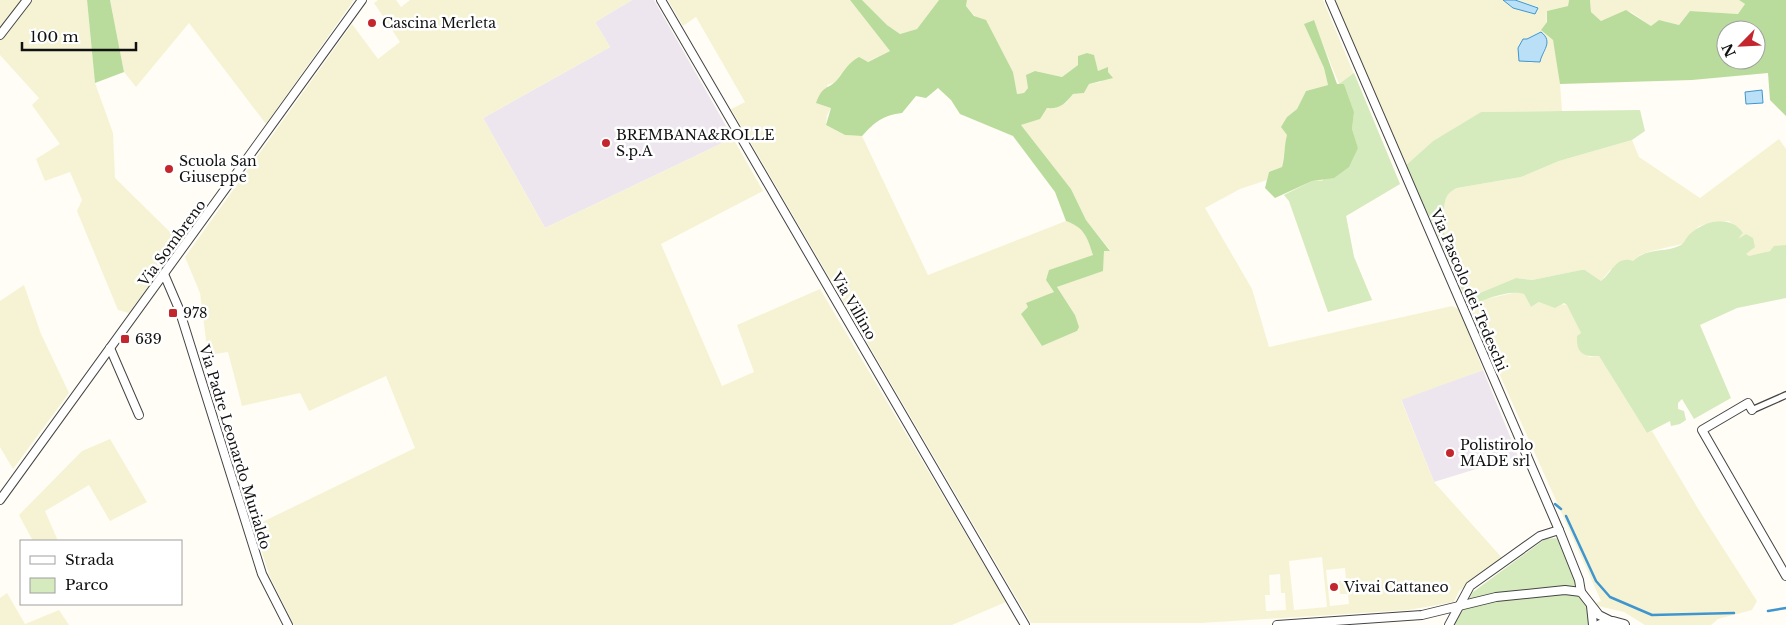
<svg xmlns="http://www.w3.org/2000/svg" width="1786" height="625" font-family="'Libre Baskerville',serif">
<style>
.industrial{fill:#eee6ef}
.farmland{fill:#f6f3d4;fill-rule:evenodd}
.green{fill:#d5ebbd}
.forest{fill:#b9dc9c;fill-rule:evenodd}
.water{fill:#b9e0f7;stroke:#3f96cf}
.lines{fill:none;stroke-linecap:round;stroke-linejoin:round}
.stream{stroke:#3f96cf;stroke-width:2.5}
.pedestrian-casing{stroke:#444;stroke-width:8}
.minor-casing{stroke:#444;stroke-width:10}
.tertiary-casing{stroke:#444;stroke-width:12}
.pedestrian{stroke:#fff;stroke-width:5.5}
.minor{stroke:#fff;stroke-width:8}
.tertiary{stroke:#fff;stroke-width:10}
.poi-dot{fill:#c4262e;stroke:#fff;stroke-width:2}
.labels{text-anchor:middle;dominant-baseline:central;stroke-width:5;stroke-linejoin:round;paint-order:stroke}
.poi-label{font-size:14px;fill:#111;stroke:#fff;text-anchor:start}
.street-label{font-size:14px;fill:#111;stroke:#fff}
</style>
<rect width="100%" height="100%" fill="#fffdf5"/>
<!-- industrial -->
<g class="industrial">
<polygon points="632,0 654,0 733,138 545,228 483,118 610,47 595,22"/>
<polygon points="1483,370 1518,456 1434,482 1401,399"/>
</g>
<!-- farmland -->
<g class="farmland">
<polygon points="0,0 87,0 95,83 113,133 115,178 179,241 174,252 159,266 152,281 129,313 118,310 77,211 82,200 70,172 45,181 36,159 60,144 32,105 39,98 0,55"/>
<polygon points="110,0 354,0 266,124 189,23 136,87 124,72"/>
<polygon points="378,0 396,0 401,7 410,0 632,0 595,22 610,47 483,118 545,228 733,138 763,191 661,244 722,386 754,372 737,325 820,289 1006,602 952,625 294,625 269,575 254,526 415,448 386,376 309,411 300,393 242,406 228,352 208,355 200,293 185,257 352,24 378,59 400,42 374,3"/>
<path d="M668,0H850L890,51L841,74L836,82L827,85L831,108L827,115L826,125L845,135L862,136L928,275L1066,221L1079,225L1087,238L1093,255L1050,270L1046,280L1054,292L1028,307L1032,329L1042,346L1077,331L1075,315L1057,287L1102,271L1104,251L1110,250L1086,220L1071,189L1021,125L1039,119L1047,108L1066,103L1073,94L1084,93L1089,84L1101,82L1096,65H1078L1062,77L1035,71L1028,88L1024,93L1016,94L1013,72L1001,49L993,36L966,6L967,0H1323L1400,184L1346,216L1354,257L1372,300L1328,312L1289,201L1284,195L1312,181L1339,84L1313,20L1305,24L1324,68L1328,85L1306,91L1297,109L1287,117V135L1282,167L1269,172L1267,180L1240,189L1205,208L1252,289L1269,347L1452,306L1459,309L1483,370L1401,400L1434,482L1504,560L1459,591L1454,602L1408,610L1201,623H1031L731,109L745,102L696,17L683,26ZM1322,557L1327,607L1294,610L1289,561ZM1345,568L1346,580L1339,581L1340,594H1348L1349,604L1330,606L1326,570ZM1280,574L1281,593H1285L1286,610L1266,611L1265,595H1270L1269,575Z"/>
<polygon points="862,0 939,0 917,29 900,34 887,25"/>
<path d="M1334,0H1503L1513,8L1534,14L1538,7L1515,0H1569L1568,6L1547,11L1546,34L1553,40L1559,70L1562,111L1481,112L1433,141L1404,167ZM1538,33L1545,52L1540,59L1532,63L1527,62L1523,39H1527Z"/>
<polygon points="1590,0 1739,0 1745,4 1738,14 1690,11 1679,25 1659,20 1651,26 1631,12 1601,21 1591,12"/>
<polygon points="1779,139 1786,149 1786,245 1760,254 1749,256 1746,255 1737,240 1743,233 1729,221 1714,222 1699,226 1682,244 1651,251 1640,255 1633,261 1610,270 1601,281 1585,270 1581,270 1532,280 1516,278 1475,295 1470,291 1437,217 1444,212 1445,198 1448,193 1457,188 1521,177 1559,161 1632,140 1639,157 1700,198"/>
<polygon points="24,285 41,334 69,393 13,469 0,447 0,301"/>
<polygon points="1517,292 1524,294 1531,307 1539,302 1568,305 1581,333 1589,357 1599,356 1647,433 1652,431 1700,512 1757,601 1752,610 1718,619 1711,625 1645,625 1624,612 1598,606 1596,603 1601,601 1469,306 1482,300"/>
<polygon points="110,439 147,502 110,521 89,485 45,511 58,541 33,541 19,515 82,451"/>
<polygon points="7,593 25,624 59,610 69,625 0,625 0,598"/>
</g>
<!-- green -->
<g class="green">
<polygon points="1354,73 1400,184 1346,216 1354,257 1372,300 1328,312 1289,201 1284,195 1312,181 1322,181 1358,148 1352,129 1354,112 1344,84 1339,84"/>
<path d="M1640,110L1645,131L1632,140L1559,161L1521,177L1457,188C1445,194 1445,199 1444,212L1437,217L1470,291L1475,295L1516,278L1532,280L1581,270H1585L1601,281C1612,273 1616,255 1633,261C1649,246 1665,254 1681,245C1685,242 1687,236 1691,233C1706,220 1731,215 1743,233L1738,239L1746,234L1753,238L1755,247L1746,254L1749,256L1770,251L1774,246L1786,245V298L1737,308L1700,325L1731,398L1694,419L1682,399L1678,403V409L1684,411L1686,420L1680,424L1671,426L1670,421L1647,433L1599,356C1583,357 1576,353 1577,336L1581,333L1567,305L1564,303L1555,308L1539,302L1531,307L1524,294C1508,289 1484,300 1469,306L1429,216L1404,167L1433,141L1481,112Z"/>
<polygon points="1556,538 1560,541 1590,612 1588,625 1454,625 1473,592 1545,539"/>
</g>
<!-- forest -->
<g class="forest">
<polygon points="87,0 110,0 124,72 95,83"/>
<path d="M850,0H862L887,25L900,34L917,29L939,0H967L966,6L974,16L986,20L1013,72L1017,94L1024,93L1028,88L1026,75L1035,71L1062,77L1078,65V56L1087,53L1094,55L1098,71L1108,67V72L1113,78L1089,84L1084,93L1073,94C1065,104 1060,109 1047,108L1040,119L1021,125L1071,189L1086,220L1110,251H1104L1103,271L1057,287L1075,315L1079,327L1077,331L1042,346L1021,314L1028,307L1026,303L1054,292L1046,280L1049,270L1093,255C1087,237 1085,228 1066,221L1055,192L1013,136L960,114L951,100L938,88L926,98L916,96L902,113C883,115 875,122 862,136L845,135L826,125L831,108L816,103C823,84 828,90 837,80C845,70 848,63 859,57L868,62L890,51Z"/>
<path d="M1569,0H1590L1591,12L1601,21L1626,10L1651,26L1659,20L1679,25L1690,11L1738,14L1745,4L1739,0H1786V116L1770,100L1768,73L1692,80L1560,84L1553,40L1541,30L1547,22V11L1568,6ZM1726,30H1756V60H1726Z"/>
<path d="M1314,20L1337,84H1344L1354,112L1352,129L1358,148L1349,167L1334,178L1312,181L1275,198L1265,188L1269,172L1282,167C1285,156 1284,146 1287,135L1281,127L1287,117L1297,109L1306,91L1328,85L1324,68L1304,24Z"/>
</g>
<!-- water -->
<g class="water">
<polygon points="1503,0 1515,0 1538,8 1535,14 1513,8"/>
<path d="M1541,32C1554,42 1542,51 1540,62L1519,61L1518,48L1523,39H1527Z"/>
<polygon points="1762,90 1763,103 1746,104 1745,92"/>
</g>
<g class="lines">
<!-- stream -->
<g class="stream">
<polyline points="1555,504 1561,509"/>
<polyline points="1566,516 1596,581 1610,597 1652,615 1734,613"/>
<polyline points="1768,611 1786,608"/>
</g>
<defs>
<polyline id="pedestrian" points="1752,410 1786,395"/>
<g id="minor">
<polyline points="661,0 1025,625"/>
<polyline points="1330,0 1559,530 1579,580 1581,592"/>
<polyline points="0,35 27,0"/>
<polyline points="164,274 179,309 262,574 288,625"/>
<polyline points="110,348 139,415"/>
<polyline points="1752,410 1748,403 1702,430 1786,576"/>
<polyline points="0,500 362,0"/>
<polyline points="1591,606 1593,625"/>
<polyline points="1277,625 1422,615 1496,597 1565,590 1581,592 1599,615 1613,622"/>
<polyline points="1449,625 1470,586 1540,536 1559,530"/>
</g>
<polyline id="tertiary" points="1600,625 1613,622 1624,625"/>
</defs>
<!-- pedestrian casing -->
<use href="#pedestrian" class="pedestrian-casing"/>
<!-- minor casing -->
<use href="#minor" class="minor-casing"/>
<!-- tertiary casing -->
<use href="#tertiary" class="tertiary-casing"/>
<!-- pedestrian -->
<use href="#pedestrian" class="pedestrian"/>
<!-- minor -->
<use href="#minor" class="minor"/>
<!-- tertiary -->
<use href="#tertiary" class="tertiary"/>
</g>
<!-- markers -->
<g class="poi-dot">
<circle cx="372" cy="23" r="5"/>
<circle cx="606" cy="143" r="5"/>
<circle cx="169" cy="169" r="5"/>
<rect x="168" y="308" width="10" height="10" rx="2.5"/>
<rect x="120" y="334" width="10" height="10" rx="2.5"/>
<circle cx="1450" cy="453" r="5"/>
<circle cx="1334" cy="587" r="5"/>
</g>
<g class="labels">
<!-- poi labels -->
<g class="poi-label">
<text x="382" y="23">Cascina Merleta</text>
<text x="616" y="135">BREMBANA&amp;ROLLE<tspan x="616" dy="16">S.p.A</tspan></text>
<text x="179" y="161">Scuola San<tspan x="179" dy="16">Giuseppe</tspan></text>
<text x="183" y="313">978</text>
<text x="135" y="339">639</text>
<text x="1460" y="445">Polistirolo<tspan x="1460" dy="16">MADE srl</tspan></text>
<text x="1344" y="587">Vivai Cattaneo</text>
</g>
<!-- street labels -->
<g class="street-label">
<text transform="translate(172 243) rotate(-54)">Via Sombreno</text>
<text transform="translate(1469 290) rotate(67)">Via Pascolo dei Tedeschi</text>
<text transform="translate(854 306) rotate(60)">Via Villino</text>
<text transform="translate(235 447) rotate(73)">Via Padre Leonardo Murialdo</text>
</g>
</g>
<!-- legend -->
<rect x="20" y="540" width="162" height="65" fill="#ffffff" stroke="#a0a0a0"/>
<rect x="30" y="556" width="25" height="8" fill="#ffffff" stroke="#a0a0a0"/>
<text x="65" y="565" font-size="15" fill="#111111">Strada</text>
<rect x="30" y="578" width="25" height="15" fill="#d5ebbd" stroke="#a0a0a0"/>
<text x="65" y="590" font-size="15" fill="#111111">Parco</text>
<!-- north arrow -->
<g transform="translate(1741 45) rotate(246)"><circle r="24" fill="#ffffff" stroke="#a0a0a0"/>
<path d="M0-4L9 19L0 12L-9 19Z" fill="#c4262e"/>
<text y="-8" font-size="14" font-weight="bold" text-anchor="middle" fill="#111111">N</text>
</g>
<!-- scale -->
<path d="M22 42v8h114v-8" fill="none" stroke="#111111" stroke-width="2.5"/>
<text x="30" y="42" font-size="15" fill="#111111" stroke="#ffffff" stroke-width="4" paint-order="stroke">100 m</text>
</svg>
